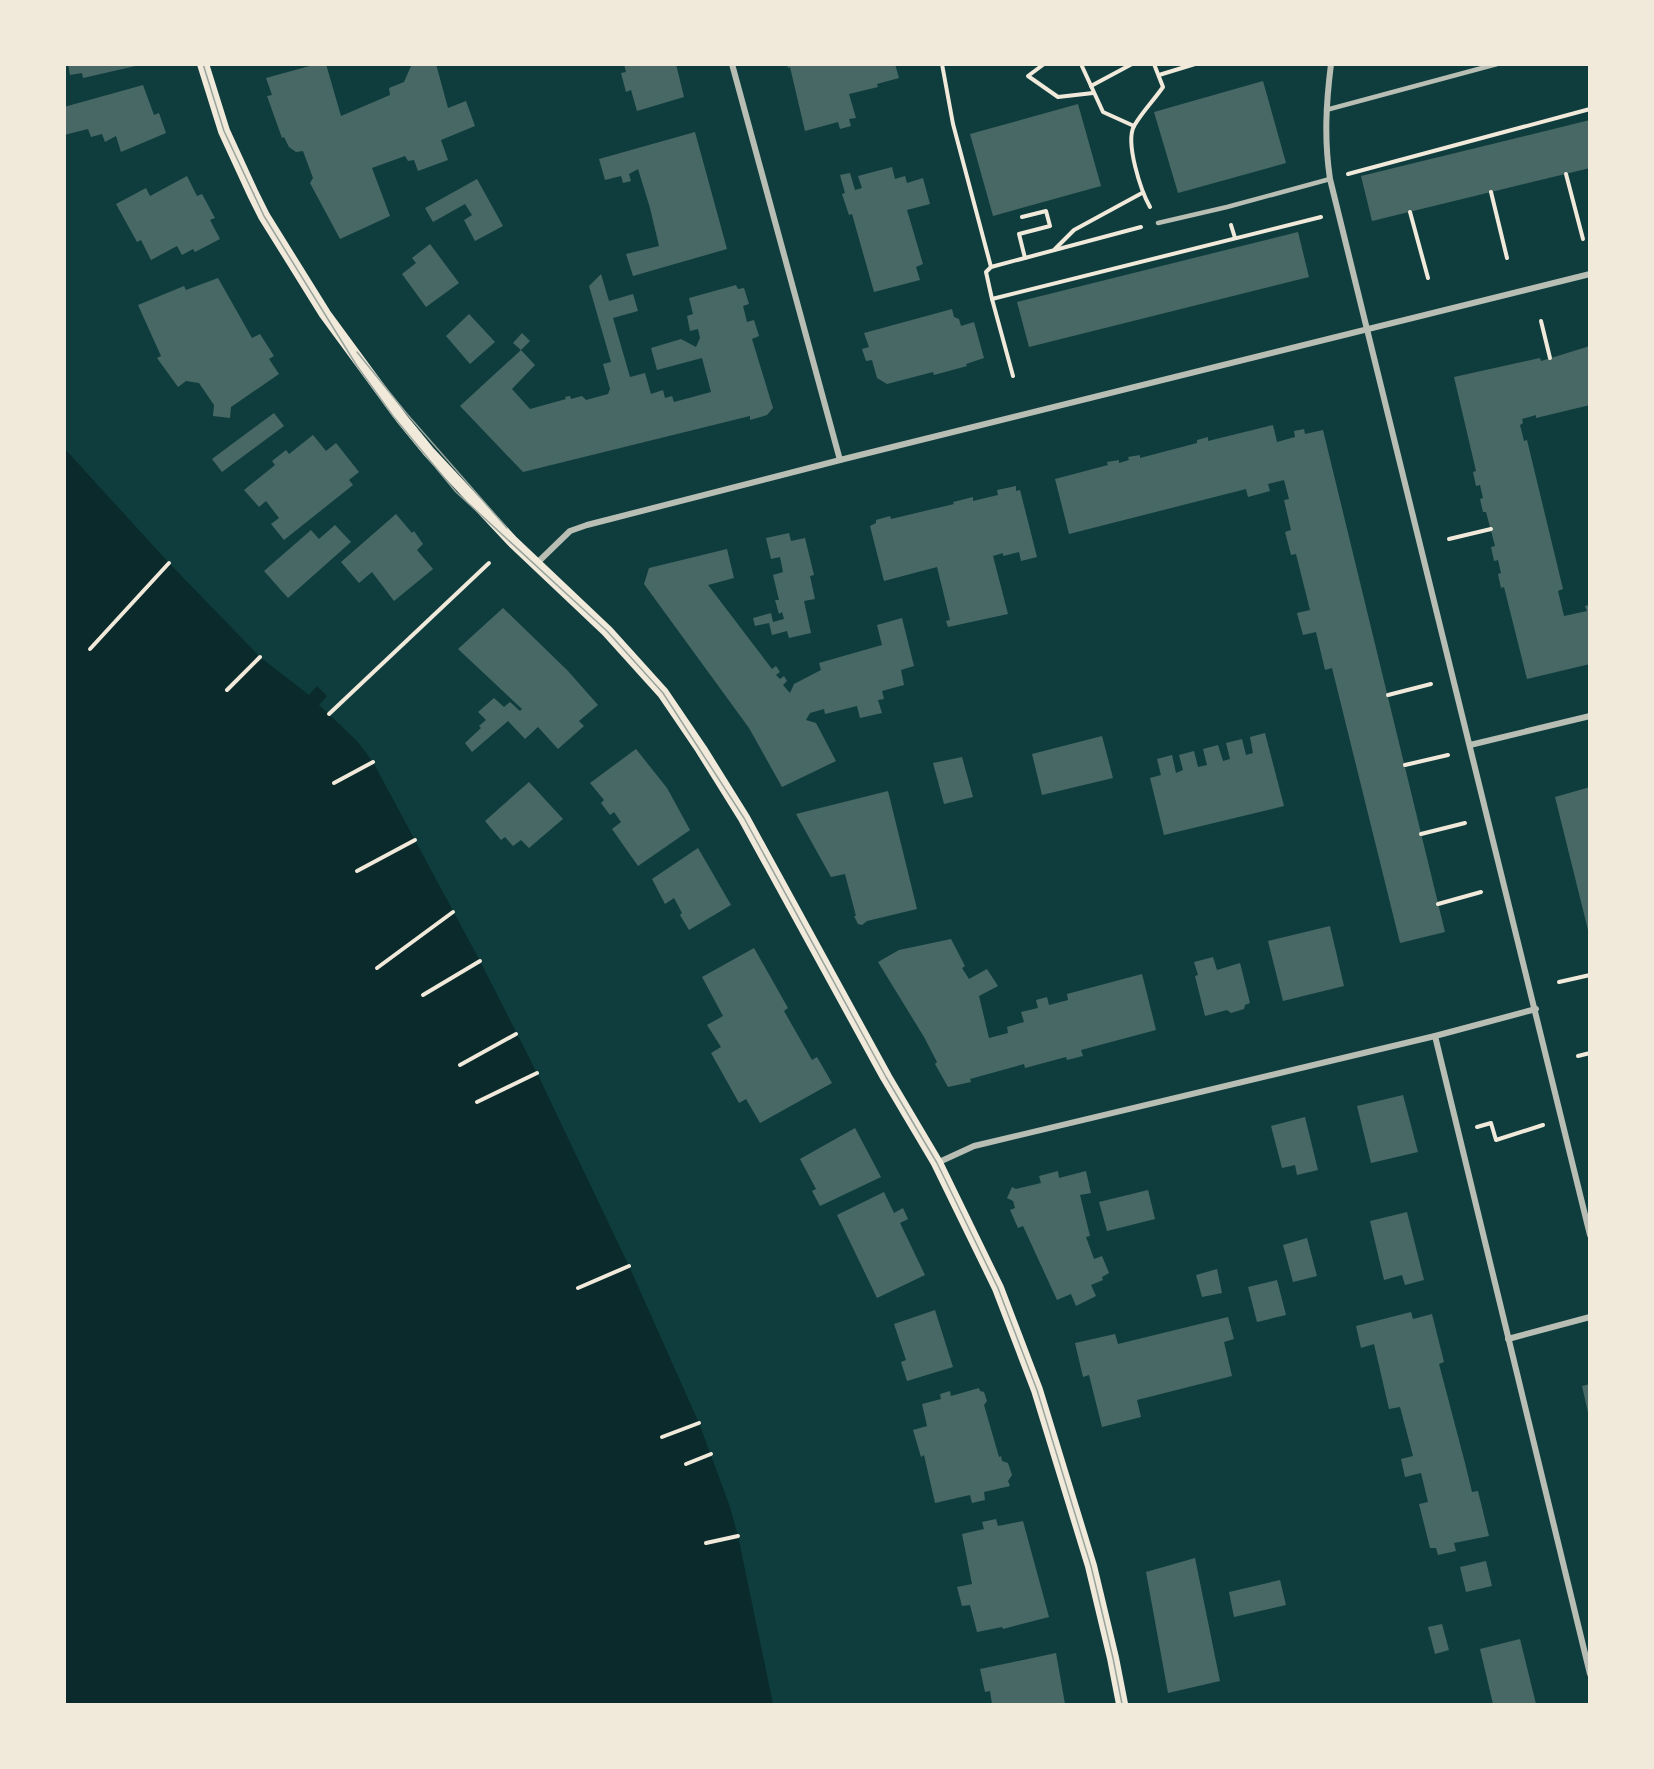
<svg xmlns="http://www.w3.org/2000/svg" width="1654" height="1769" font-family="Commissioner,sans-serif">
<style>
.water{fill:#0a2a2b}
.building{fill:#486865}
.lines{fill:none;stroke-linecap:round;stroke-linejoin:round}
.path{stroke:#f1e9da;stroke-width:4}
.service{stroke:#b8beb3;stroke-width:4.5}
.minor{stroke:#b8beb3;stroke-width:6}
.secondary{stroke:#f1e9da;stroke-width:12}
.tram{stroke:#97a49c;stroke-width:1.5}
</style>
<rect width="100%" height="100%" fill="#0f3d3e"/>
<!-- water -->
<polygon class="water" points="64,448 169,563 260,657 309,695 317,686 327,696 319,705 357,741 373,762 480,961 537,1073 629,1266 699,1423 730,1507 738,1536 773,1704 65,1704"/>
<!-- building -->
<g class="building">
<polygon points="68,64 140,64 140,65 83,78 82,73 70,75"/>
<polygon points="317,64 326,64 341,116 390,95 389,88 404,82 411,66 436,64 448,108 466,101 475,126 441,140 448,160 418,171 414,160 408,161 405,156 372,168 390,216 340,239 310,183 313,178 303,151 296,152 289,147 284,137 282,138 267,96 272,95 266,78"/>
<polygon points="624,64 676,64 684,97 637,111 631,90 626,92 621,73 626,72"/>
<polygon points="787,64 895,64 899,78 877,84 878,87 849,94 856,118 849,119 851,126 840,129 838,122 805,131 790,67 788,68"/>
<polygon points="1263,81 1286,163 1178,193 1154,112"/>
<polygon points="143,85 154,115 159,113 166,133 121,152 116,136 105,142 102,134 91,137 88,129 64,135 64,107"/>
<polygon points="1078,104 1101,186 993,216 970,134"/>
<polygon points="1590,120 1590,168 1372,221 1361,176"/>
<polygon points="695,132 727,249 633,276 626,254 659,246 650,208 638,169 629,174 631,181 623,183 621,176 605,180 599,159"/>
<polygon points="892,167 895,179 905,176 907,183 923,178 930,204 907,210 923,264 916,267 920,280 874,292 852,214 849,215 842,194 845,193 840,175 850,173 855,190 862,188 858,176"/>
<polygon points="187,176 197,196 202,194 215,218 210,220 220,239 195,252 193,249 182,255 177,246 151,260 141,240 137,242 116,204 146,188 150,196"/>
<polygon points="477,179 503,226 475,241 464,220 472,215 465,204 433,222 425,208"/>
<polygon points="1298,232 1309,277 1029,347 1017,302"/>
<polygon points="430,244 459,283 426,307 402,274 416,263 412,258"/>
<polygon points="601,274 609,301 633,294 638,311 613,318 630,377 645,373 651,394 663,390 665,398 672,396 674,402 711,392 702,358 657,370 651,348 681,339 696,347 700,338 698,329 690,331 687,316 693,314 689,298 736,285 738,289 744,288 749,304 743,306 747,322 754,320 759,336 752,339 773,408 767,415 750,420 750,416 523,472 460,406 521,350 513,343 522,333 530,341 521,350 535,365 512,389 530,409 566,399 565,397 570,396 571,399 582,396 586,400 608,394 610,389 603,364 611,362 589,286"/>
<polygon points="218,278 252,338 260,334 274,356 269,359 279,374 231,407 230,418 213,416 214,405 199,383 186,381 178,387 157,358 161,356 138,305 184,286 186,290"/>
<polygon points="952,309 954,317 959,319 961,326 974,322 984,358 966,364 967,366 934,375 933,372 887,384 877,378 872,360 866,361 862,349 869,347 864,333"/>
<polygon points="469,314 495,342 470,364 446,336"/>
<polygon points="1590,346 1590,405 1536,418 1536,415 1522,419 1523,423 1520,425 1524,441 1527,440 1563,589 1558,591 1564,616 1587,611 1585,606 1590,605 1590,664 1527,679 1504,587 1501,588 1498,574 1501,573 1498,560 1494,561 1491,547 1495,546 1486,512 1483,512 1480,499 1483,498 1480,485 1476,486 1473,472 1476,471 1454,377 1540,358 1541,361"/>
<polygon points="274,413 284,426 222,472 212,459"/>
<polygon points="1273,425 1277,442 1295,437 1294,431 1304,429 1305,434 1323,430 1445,932 1400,943 1332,668 1325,670 1316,632 1303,635 1297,613 1310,610 1296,554 1291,555 1285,532 1291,530 1284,500 1289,499 1284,480 1268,484 1270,491 1248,497 1246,489 1069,534 1055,479 1108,465 1107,462 1119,460 1119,463 1129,460 1128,457 1140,455 1140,458 1197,443 1197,440 1208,437 1208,441"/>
<polygon points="313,435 326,451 336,443 359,472 349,480 353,485 284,540 271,524 279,518 266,501 259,507 244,490 275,465 272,461 286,450 289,454"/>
<polygon points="1016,486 1016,491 1020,490 1037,557 1021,561 1019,552 1003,556 1003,553 993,556 1008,614 948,627 946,621 950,620 937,567 884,581 870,526 876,523 876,520 890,516 891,519 954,504 953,502 973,497 973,501 998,495 997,490"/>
<polygon points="396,514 412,533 414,531 423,544 417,550 433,569 394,601 372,572 359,583 341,562"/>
<polygon points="335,525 351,542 288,598 264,571 311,530 319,539"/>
<polygon points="789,533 791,541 805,538 814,575 810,576 815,599 804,601 811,633 789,638 787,631 772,635 769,623 755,626 753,618 771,613 773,622 784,619 782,612 779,614 775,600 779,600 773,575 783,572 780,557 771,559 766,538"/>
<polygon points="727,549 734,578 708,585 772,669 776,666 780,672 776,675 780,679 784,676 787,681 783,685 790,693 794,684 821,670 819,663 882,645 877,625 902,618 914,666 901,670 904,685 882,691 884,699 878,700 882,713 860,718 857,706 825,714 824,709 810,713 806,720 816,723 836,761 782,787 749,728 644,584 649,568"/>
<polygon points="503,608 568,671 598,705 579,721 584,726 558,749 538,727 525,739 508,721 472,752 465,743 481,728 479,726 486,720 478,712 494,698 504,707 510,702 520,711 522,709 458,649"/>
<polygon points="1265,733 1284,806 1164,835 1150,778 1161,775 1157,759 1172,755 1176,773 1183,770 1179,755 1194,751 1198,767 1207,765 1203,749 1218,745 1223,761 1230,759 1226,743 1242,739 1246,755 1253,753 1250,737"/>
<polygon points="1102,736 1113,778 1042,795 1032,754"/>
<polygon points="636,749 667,788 690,830 638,866 612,829 621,822 614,812 610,815 601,803 604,800 590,783"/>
<polygon points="962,757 973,797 944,804 933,763"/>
<polygon points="529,782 563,819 529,848 521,840 513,846 505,837 501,840 485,821"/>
<polygon points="1590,787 1590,934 1589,934 1555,797"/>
<polygon points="888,791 917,909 867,921 862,925 858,924 854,916 856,916 845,874 831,877 796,814"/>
<polygon points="698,848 731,905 689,930 680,915 682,913 674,898 665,904 652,879"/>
<polygon points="1330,926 1344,986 1283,1001 1268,941"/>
<polygon points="951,939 965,966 962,968 969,979 987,969 998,986 979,996 989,1038 1008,1033 1007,1027 1024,1022 1021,1012 1038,1008 1036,1000 1047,997 1049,1005 1068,1000 1067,994 1142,974 1156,1030 1081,1050 1083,1056 1067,1060 1066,1057 1025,1068 1024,1064 970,1079 971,1082 948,1087 935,1064 937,1062 924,1037 878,962 899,950"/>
<polygon points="754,948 788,1008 784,1011 812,1060 817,1057 832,1083 760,1123 746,1099 739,1103 711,1053 721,1047 707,1025 723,1016 702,977"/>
<polygon points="1213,957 1217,970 1240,963 1250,1003 1245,1005 1244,1009 1231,1013 1227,1010 1205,1016 1195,976 1198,975 1194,962"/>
<polygon points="1403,1095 1418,1152 1371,1163 1357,1106"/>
<polygon points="1305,1117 1318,1170 1297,1175 1295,1165 1282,1168 1271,1126"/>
<polygon points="855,1128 881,1177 820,1206 812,1191 816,1189 800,1159"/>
<polygon points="1058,1171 1059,1178 1086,1171 1091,1193 1080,1195 1090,1236 1086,1237 1094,1259 1102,1256 1109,1273 1102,1277 1103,1280 1091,1285 1096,1296 1076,1306 1071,1294 1057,1300 1023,1226 1018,1228 1010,1210 1015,1208 1013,1201 1007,1198 1012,1187 1016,1189 1041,1183 1039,1176"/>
<polygon points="1148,1190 1155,1219 1107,1231 1099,1202"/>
<polygon points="884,1192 894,1213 903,1208 908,1219 900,1223 925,1275 877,1298 837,1215"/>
<polygon points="1407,1212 1424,1280 1405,1285 1402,1275 1384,1280 1370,1221"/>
<polygon points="1307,1238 1317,1276 1293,1282 1283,1245"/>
<polygon points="1217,1269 1222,1293 1202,1297 1196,1275"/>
<polygon points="1277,1280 1286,1315 1257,1322 1248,1287"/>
<polygon points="935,1310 953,1367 907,1381 901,1362 906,1360 894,1324"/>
<polygon points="1411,1312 1413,1319 1432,1314 1444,1362 1439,1364 1465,1463 1472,1492 1478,1491 1489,1536 1454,1543 1456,1551 1438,1555 1436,1548 1430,1548 1419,1504 1428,1502 1421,1473 1405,1477 1401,1459 1413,1456 1400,1407 1389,1409 1374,1344 1361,1348 1356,1326"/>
<polygon points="1228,1317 1234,1339 1224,1342 1232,1376 1137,1400 1141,1417 1102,1427 1089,1375 1083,1377 1075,1343 1115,1334 1118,1344"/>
<polygon points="1590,1384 1590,1417 1589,1417 1582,1386"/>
<polygon points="979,1388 980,1391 984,1392 987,1401 984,1405 999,1457 1001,1456 1002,1461 1008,1463 1012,1475 1008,1481 1010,1486 984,1492 985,1500 972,1503 970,1495 935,1503 924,1455 921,1457 913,1430 927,1426 922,1404 941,1399 940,1394 950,1391 951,1396"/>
<polygon points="996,1519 998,1526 1023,1521 1049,1617 1003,1629 1002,1627 977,1632 970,1605 962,1606 957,1587 972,1584 962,1534 984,1529 982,1522"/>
<polygon points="1195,1558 1220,1681 1168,1693 1146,1572"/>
<polygon points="1486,1561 1492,1586 1466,1592 1460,1567"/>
<polygon points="1280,1580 1286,1605 1234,1617 1229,1592"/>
<polygon points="1442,1624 1449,1650 1435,1654 1428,1627"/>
<polygon points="1520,1639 1536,1704 1493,1704 1480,1649"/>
<polygon points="1056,1653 1065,1704 992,1704 990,1691 985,1692 980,1669"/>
</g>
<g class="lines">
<!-- path -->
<g class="path">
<polyline points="942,64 953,124 991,267"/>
<polyline points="1044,64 1028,76 1058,97 1093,93"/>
<polyline points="1081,64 1103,112 1134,126"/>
<polyline points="1159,75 1195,64"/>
<polyline points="1091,86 1132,64"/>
<polyline points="1348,174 1590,109"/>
<polyline points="1566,174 1583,239"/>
<polyline points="1491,192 1507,258"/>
<path d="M1150,207C1141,191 1125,143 1134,126C1142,112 1154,100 1163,87L1154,64"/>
<polyline points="1410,212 1428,278"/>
<polyline points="1022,217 1046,211 1050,226 1019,234 1025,258"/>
<polyline points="1231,225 1235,238"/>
<polyline points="1055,249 1074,230 1142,193"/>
<polyline points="992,299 986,272 991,267 1141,227"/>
<polyline points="1541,321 1550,358"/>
<polyline points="1013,376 992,299 1321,217"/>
<polyline points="1449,539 1491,529"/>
<polyline points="90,649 169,563"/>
<polyline points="227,690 260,657"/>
<polyline points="1388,695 1431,684"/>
<polyline points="329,714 489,563"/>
<polyline points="1405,765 1448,755"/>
<polyline points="334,783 373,762"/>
<polyline points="1421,834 1465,823"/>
<polyline points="357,871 415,840"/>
<polyline points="1438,904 1481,892"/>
<polyline points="377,968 453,912"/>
<polyline points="1559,982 1590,975"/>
<polyline points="423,995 480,961"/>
<polyline points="1578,1056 1590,1053"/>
<polyline points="460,1065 516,1034"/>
<polyline points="477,1102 537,1073"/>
<polyline points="1477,1127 1491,1123 1496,1140 1543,1125"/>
<polyline points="578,1288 629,1266"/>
<polyline points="662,1437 699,1423"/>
<polyline points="686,1464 711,1454"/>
<polyline points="706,1543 738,1536"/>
</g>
<!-- service -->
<g class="service">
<polyline points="1326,110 1497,64"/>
<polyline points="1158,223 1227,207 1330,179"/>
</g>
<!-- minor -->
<g class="minor">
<polyline points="732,64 840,460"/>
<path d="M1331,64C1326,104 1324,139 1330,179L1590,1235"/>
<polyline points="535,565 570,531 587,525 848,458 1590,274"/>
<polyline points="1470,745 1590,716"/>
<polyline points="1435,1036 1590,1674"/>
<polyline points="937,1163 974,1146 1435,1036 1536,1009"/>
<polyline points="1508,1339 1590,1317"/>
</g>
<!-- secondary -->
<polyline class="secondary" points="203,64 224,131 253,194 264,216 325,314 402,419 429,452 512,541 607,631 663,693 701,749 744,818 886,1077 937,1163 998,1288 1037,1390 1091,1566 1113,1658 1122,1704"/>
<!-- tram -->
<g class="tram">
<polyline points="203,64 224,131 264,216 357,366 393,416 456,492 607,631 663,693 744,818 886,1077 937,1163 998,1288 1037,1390 1091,1566 1113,1658 1122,1704"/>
<polyline points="357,352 407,414 507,528"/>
</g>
</g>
<!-- border -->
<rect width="1654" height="1769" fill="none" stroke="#f1e9da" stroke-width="132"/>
</svg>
